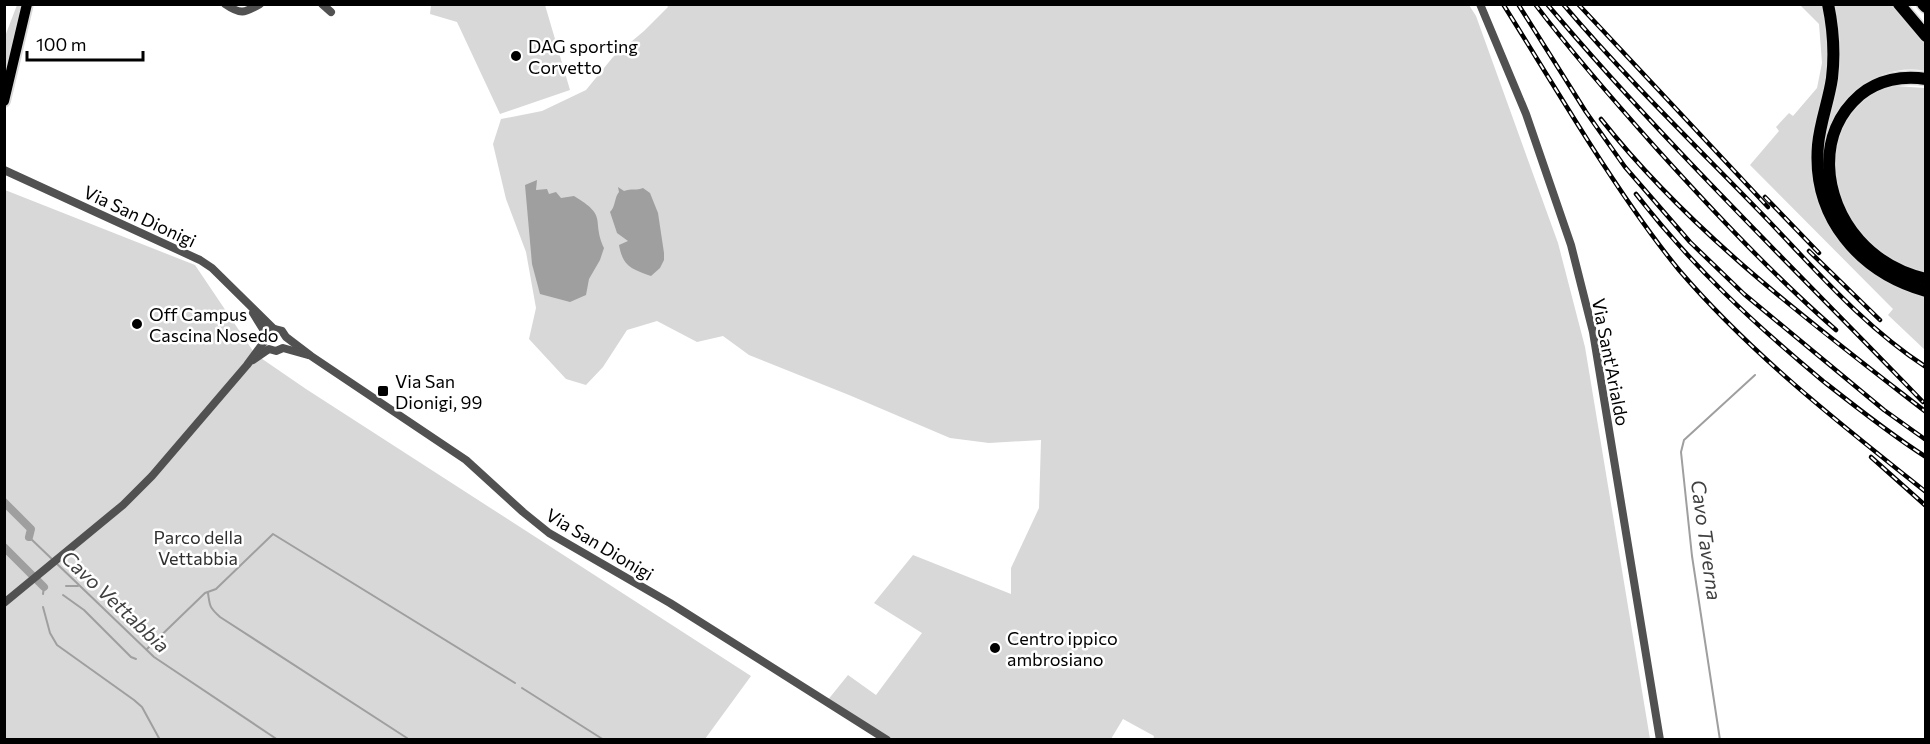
<svg xmlns="http://www.w3.org/2000/svg" width="1930" height="744" font-family="Commissioner,sans-serif">
<style>
.green{fill:#d8d8d8}
.water{fill:#9f9f9f}
.lines{fill:none;stroke-linecap:round;stroke-linejoin:round}
.stream{stroke:#9f9f9f;stroke-width:2}
.canal{stroke:#9f9f9f;stroke-width:8}
.major-casing{stroke:#dbdbdb;stroke-width:14}
.highway-casing{stroke:#dbdbdb;stroke-width:15}
.minor{stroke:#515151;stroke-width:8}
.major{stroke:#000;stroke-width:10}
.highway{stroke:#000;stroke-width:12}
.rail-casing{stroke:#000;stroke-width:4.5}
.rail{stroke:#fff;stroke-width:2;stroke-dasharray:7;stroke-linecap:butt}
.poi-dot{fill:#000;stroke:#fff;stroke-width:2}
.labels{text-anchor:middle;dominant-baseline:central;stroke-width:5;stroke-linejoin:round;paint-order:stroke}
.poi-label{font-size:18px;fill:#000;stroke:#fff;text-anchor:start}
.street-label{font-size:18px;fill:#000;stroke:#fff}
.park-label{font-size:18px;fill:#2f2f2f;stroke:#fff}
.water-label{font-size:20px;font-style:italic;fill:#404040;stroke:#fff}
</style>
<rect width="100%" height="100%" fill="#fff"/>
<!-- green -->
<g class="green">
<polygon points="17,5 22,5 7,74 5,75 4,39"/>
<polygon points="431,5 545,5 570,90 500,114 457,22 430,14"/>
<polygon points="667,5 1469,5 1476,16 1558,243 1585,347 1650,739 1153,740 1154,736 1123,719 1111,739 891,739 827,701 848,675 876,695 922,633 874,603 913,555 1011,594 1011,568 1039,508 1041,440 989,443 950,438 849,395 749,355 723,336 697,342 657,321 627,330 603,367 586,385 566,379 529,339 536,308 526,252 506,199 493,144 501,119 542,111 586,90 613,57 644,31 668,7"/>
<path d="M1800,5H1893L1925,44V71C1910,68 1896,70 1881,75L1886,89L1895,86L1925,88V350L1888,315L1893,309L1750,165L1779,131L1776,127L1789,113L1793,116L1817,88L1822,63L1819,24Z"/>
<polygon points="5,190 195,265 255,354 306,389 751,676 705,739 5,739"/>
</g>
<!-- water -->
<g class="water">
<path d="M537,180L536,190L547,189L549,194L556,192L561,198L574,196C609,217 591,219 604,248L600,260L589,279L586,295L570,302L540,294L532,264L525,185Z"/>
<path d="M618,187L624,191C631,188 637,191 643,188L650,193L658,213L664,253V260L660,268L651,276C632,269 623,267 619,245L628,241L617,233L610,212C616,206 614,198 619,192Z"/>
</g>
<g class="lines">
<!-- stream -->
<g class="stream">
<polyline points="29,537 154,657 278,740"/>
<polyline points="66,586 78,586"/>
<path d="M208,593C210,606 209,607 220,617L410,740"/>
<polyline points="43,594 44,587"/>
<polyline points="63,595 84,610 131,657 136,659"/>
<polyline points="43,607 50,633 57,645 134,700 142,707 160,740"/>
<polyline points="147,649 205,593 216,589 273,534 515,683"/>
<polyline points="522,688 604,740"/>
<polyline points="1720,740 1692,556 1681,452 1684,440 1755,375"/>
</g>
<!-- canal -->
<g class="canal">
<polyline points="4,502 31,529 29,537"/>
<polyline points="4,547 44,587"/>
</g>
<defs>
<polyline id="major" points="4,101 27,4"/>
<g id="highway">
<path d="M1828,4C1833,28 1835,53 1832,78C1829,100 1820,122 1818,145C1812,217 1859,272 1926,291"/>
<polyline points="1899,4 1926,36"/>
<polyline points="1923,4 1926,7"/>
<path d="M1926,79C1903,75 1878,80 1860,95C1816,133 1822,198 1859,240C1876,259 1900,273 1926,279"/>
</g>
</defs>
<!-- major casing -->
<use href="#major" class="major-casing"/>
<!-- highway casing -->
<use href="#highway" class="highway-casing"/>
<!-- minor -->
<g class="minor">
<path d="M225,4C241,15 244,13 260,4"/>
<polyline points="322,4 331,12"/>
<polyline points="1480,4 1526,114 1571,245 1593,332 1660,740"/>
<polyline points="4,170 200,260 212,268 274,329 282,331 286,337 311,356 466,460 523,512 549,533 670,603 887,740"/>
<polyline points="253,313 266,334"/>
<polyline points="253,360 269,349 276,351 283,348 308,355"/>
<polyline points="4,603 123,505 152,476 247,365 264,342 267,332 274,329"/>
</g>
<!-- major -->
<use href="#major" class="major"/>
<!-- highway -->
<use href="#highway" class="highway"/>
<defs>
<g id="rail">
<path d="M1503,4C1533,52 1562,100 1592,147C1619,189 1647,231 1679,270C1751,354 1839,423 1926,492"/>
<polyline points="1518,4 1586,112 1625,167 1690,242 1744,294 1884,410 1926,440"/>
<path d="M1535,4C1573,54 1614,101 1656,148C1713,211 1772,274 1836,330"/>
<path d="M1547,4C1665,144 1797,271 1923,402"/>
<path d="M1563,4C1626,78 1696,146 1763,215C1814,268 1864,327 1926,367"/>
<polyline points="1578,4 1768,207"/>
<path d="M1601,119C1692,234 1810,322 1926,412"/>
<path d="M1636,194C1693,267 1752,322 1823,381C1856,407 1890,434 1926,457"/>
<polyline points="1765,197 1819,253"/>
<polyline points="1809,251 1880,320"/>
<polyline points="1871,457 1926,506"/>
</g>
</defs>
<!-- rail casing -->
<use href="#rail" class="rail-casing"/>
<!-- rail -->
<use href="#rail" class="rail"/>
</g>
<!-- markers -->
<g class="poi-dot">
<circle cx="516" cy="56" r="6"/>
<circle cx="137" cy="324" r="6"/>
<rect x="377" y="385" width="12" height="12" rx="3"/>
<circle cx="995" cy="648" r="6"/>
</g>
<g class="labels">
<!-- poi labels -->
<g class="poi-label">
<text x="528" y="46">DAG sporting<tspan x="528" dy="21">Corvetto</tspan></text>
<text x="149" y="314">Off Campus<tspan x="149" dy="21">Cascina Nosedo</tspan></text>
<text x="395" y="381">Via San<tspan x="395" dy="21">Dionigi, 99</tspan></text>
<text x="1007" y="638">Centro ippico<tspan x="1007" dy="21">ambrosiano</tspan></text>
</g>
<!-- street labels -->
<g class="street-label">
<text transform="translate(140 216) rotate(25)">Via San Dionigi</text>
<text transform="translate(1611 362) rotate(79)">Via Sant'Arialdo</text>
<text transform="translate(600 544) rotate(31)">Via San Dionigi</text>
</g>
<!-- park labels -->
<g class="park-label">
<text x="198" y="537">Parco della<tspan x="198" dy="21">Vettabbia</tspan></text>
</g>
<!-- water labels -->
<g class="water-label">
<text transform="translate(1707 540) rotate(82)">Cavo Taverna</text>
<text transform="translate(116 601) rotate(43)">Cavo Vettabbia</text>
</g>
</g>
<!-- border -->
<rect width="1930" height="744" fill="none" stroke="#000000" stroke-width="12"/>
<!-- scale -->
<path d="M27 51v9h116v-9" fill="none" stroke="#000000" stroke-width="3"/>
<text x="36" y="51" font-size="18" fill="#000000" stroke="#ffffff" stroke-width="4.5" paint-order="stroke">100 m</text>
</svg>
